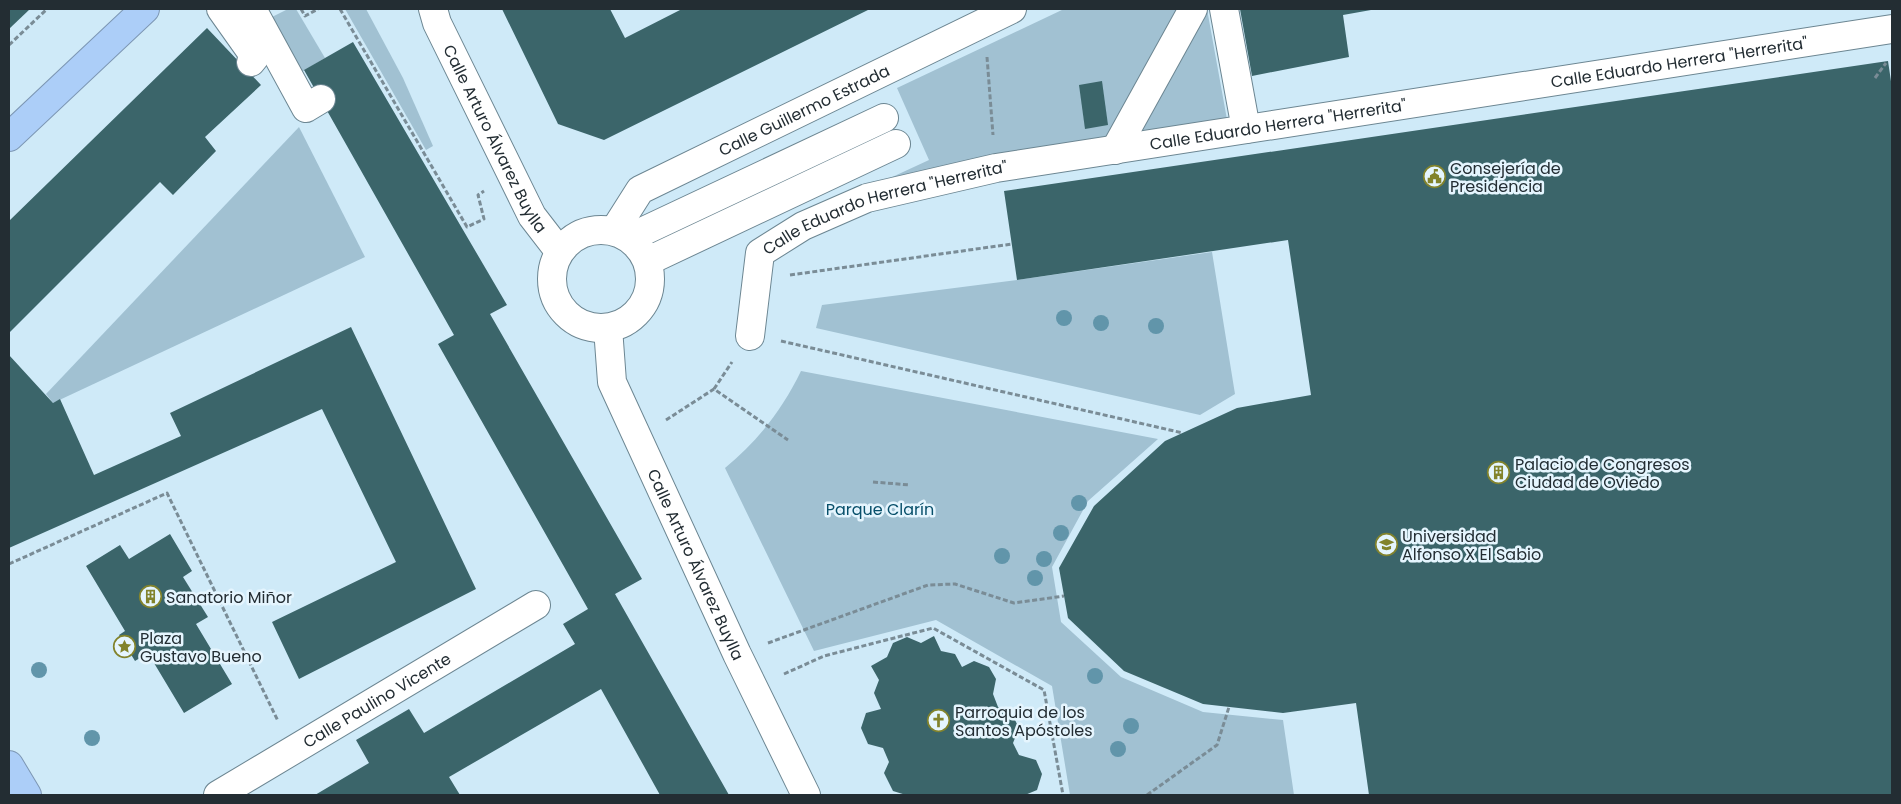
<svg xmlns="http://www.w3.org/2000/svg" width="1901" height="804" font-family="Poppins,sans-serif">
<style>
.green{fill:#a1c1d2}
.building{fill:#3b656a}
.lines{fill:none;stroke-linecap:round;stroke-linejoin:round}
.minor-casing{stroke:#6c8692;stroke-width:30}
.highway-casing{stroke:#7c96b3;stroke-width:30}
.path{stroke:#7a8c96;stroke-width:3;stroke-dasharray:5 2.5;stroke-linecap:butt}
.minor{stroke:#fff;stroke-width:28}
.highway{stroke:#accef8;stroke-width:28}
.tree{fill:#6195aa}
.labels{text-anchor:middle;dominant-baseline:central;stroke-width:5;stroke-linejoin:round;paint-order:stroke}
.street-label{font-size:16px;fill:#232d33;stroke:#e5f5fe}
.poi-label{font-size:16px;fill:#232d33;stroke:#e5f5fe;text-anchor:start}
.park-label{font-size:16px;fill:#074f6a;stroke:#e5f5fe}
</style>
<rect width="100%" height="100%" fill="#cfeaf8"/>
<!-- green -->
<g class="green">
<polygon points="288,9 296,9 325,58 300,73 270,18"/>
<polygon points="345,9 366,9 403,78 433,146 426,150"/>
<polygon points="1064,9 1207,9 1228,125 849,197 929,160 897,88"/>
<polygon points="299,127 365,257 53,403 46,394"/>
<polygon points="1212,252 1235,394 1200,415 816,328 822,305 1017,280"/>
<path d="M801,371L1158,439L1088,501L1052,567L1061,622L1121,677L1203,712L1283,720L1294,795H1070L1052,686L936,620L814,651L725,468C758,441 782,410 801,371Z"/>
</g>
<!-- building -->
<g class="building">
<polygon points="9,9 30,9 9,29"/>
<polygon points="502,9 610,9 625,38 682,9 870,9 604,140 558,124"/>
<polygon points="1240,9 1371,9 1371,10 1343,15 1349,57 1252,76"/>
<polygon points="207,28 261,85 205,137 216,151 173,195 160,182 9,333 9,221"/>
<polygon points="353,42 507,305 490,314 642,579 615,594 729,795 660,795 601,689 449,777 460,795 315,795 369,763 356,740 409,709 424,733 575,644 563,624 588,609 438,344 454,335 304,70"/>
<polygon points="1888,61 1892,88 1892,795 1369,795 1356,703 1283,713 1203,704 1124,671 1068,618 1059,568 1094,506 1165,441 1237,408 1311,395 1288,240 1017,280 1004,191"/>
<polygon points="1102,81 1108,125 1085,129 1079,85"/>
<polygon points="351,327 476,589 299,679 272,622 396,562 322,409 9,548 9,355 53,403 60,399 94,475 181,436 170,413"/>
<polygon points="170,534 192,571 183,577 208,617 196,624 232,684 184,713 148,653 135,661 119,635 125,631 86,566 120,545 129,559"/>
<polygon points="934,636 941,651 955,654 962,667 974,661 989,667 996,679 993,694 998,707 1012,714 1019,728 1013,743 1019,755 1036,760 1042,774 1037,790 1025,795 906,795 893,791 884,773 889,762 883,748 868,744 861,728 866,713 881,709 874,693 879,680 871,666 887,657 893,643 907,637 921,643"/>
</g>
<g class="lines">
<defs>
<g id="minor">
<polyline points="221,9 255,57 251,62"/>
<polyline points="252,9 306,108 321,99"/>
<path id="s1" d="M433,9L437,23L532,216L559,251"/>
<polyline points="1224,9 1246,129"/>
<polyline points="1115,150 1193,9"/>
<circle cx="601" cy="279" r="49"/>
<path id="s2" d="M614,231L640,190L1012,9"/>
<polyline points="629,238 884,118"/>
<polyline points="648,261 896,144"/>
<path id="s3" d="M608,328L612,382L737,654L806,795"/>
<path id="s4" d="M750,336L760,253L803,226L867,198L996,168L1892,29"/>
<path id="s5" d="M218,795L536,605"/>
</g>
<g id="highway">
<polyline points="9,137 145,9"/>
<polyline points="9,765 27,795"/>
</g>
</defs>
<!-- minor casing -->
<use href="#minor" class="minor-casing"/>
<!-- highway casing -->
<use href="#highway" class="highway-casing"/>
<!-- path -->
<g class="path">
<polyline points="301,9 305,16 318,9"/>
<polyline points="340,9 467,227 484,219 478,195 484,191"/>
<polyline points="9,45 47,9"/>
<polyline points="987,57 993,135"/>
<polyline points="1875,78 1886,63"/>
<polyline points="790,275 1012,244"/>
<polyline points="781,341 1183,433"/>
<polyline points="714,389 732,362"/>
<polyline points="666,420 714,389 788,440"/>
<polyline points="873,482 910,485"/>
<polyline points="9,564 167,493 278,721"/>
<polyline points="768,643 928,585 955,584 1014,603 1064,596"/>
<polyline points="784,674 824,656 933,628 1044,690 1063,795"/>
<polyline points="1147,795 1217,745 1229,707"/>
</g>
<!-- minor -->
<use href="#minor" class="minor"/>
<!-- highway -->
<use href="#highway" class="highway"/>
</g>
<!-- trees -->
<g class="tree">
<circle cx="1064" cy="318" r="8"/>
<circle cx="1101" cy="323" r="8"/>
<circle cx="1156" cy="326" r="8"/>
<circle cx="1079" cy="503" r="8"/>
<circle cx="1061" cy="533" r="8"/>
<circle cx="1002" cy="556" r="8"/>
<circle cx="1044" cy="559" r="8"/>
<circle cx="1035" cy="578" r="8"/>
<circle cx="39" cy="670" r="8"/>
<circle cx="1095" cy="676" r="8"/>
<circle cx="1131" cy="726" r="8"/>
<circle cx="92" cy="738" r="8"/>
<circle cx="1118" cy="749" r="8"/>
</g>
<!-- icons -->
<defs>
<symbol id="civic-ring" viewBox="-11 -11 22 22"><circle r="9.5" fill="#e5f5fe" stroke="#82832c" stroke-width="1.5"/><path d="M-.6-6.5H3V-4.5H.6V-3L4-1V1h2V6H-6V1h2V-1L-.6-3ZM-1.2 2.5V6h2.4V2.5Z" fill="#82832c"/></symbol>
<symbol id="building-ring" viewBox="-11 -11 22 22"><circle r="9.5" fill="#e5f5fe" stroke="#82832c" stroke-width="1.5"/><path d="M-4-6H4V6H1V3H-1V6H-4ZM-2.5-4.3h1.7v1.8h-1.7ZM.8-4.3h1.7v1.8H.8ZM-2.5-1h1.7V.8h-1.7ZM.8-1h1.7V.8H.8Z" fill="#82832c"/></symbol>
<symbol id="university-ring" viewBox="-11 -11 22 22"><circle r="9.5" fill="#e5f5fe" stroke="#82832c" stroke-width="1.5"/><path d="M0-5L7-2L0 1L-7-2ZM-4 1L0 2.5L4 1V4Q0 6-4 4Z" fill="#82832c"/></symbol>
<symbol id="sight-ring" viewBox="-11 -11 22 22"><circle r="9.5" fill="#e5f5fe" stroke="#82832c" stroke-width="1.5"/><path d="M0-6L1.8-2.2L6-1.7L2.9 1.2L3.7 5.4L0 3.3L-3.7 5.4L-2.9 1.2L-6-1.7L-1.8-2.2Z" fill="#82832c"/></symbol>
<symbol id="church-ring" viewBox="-11 -11 22 22"><circle r="9.5" fill="#e5f5fe" stroke="#82832c" stroke-width="1.5"/><path d="M-1.2-6h2.4v3.5h3.3v2.4h-3.3V6h-2.4V-.1h-3.3v-2.4h3.3Z" fill="#82832c"/></symbol>
</defs>
<g fill-rule="evenodd">
<use href="#civic-ring" x="1422" y="164" width="25" height="25"/>
<use href="#building-ring" x="1486" y="460" width="25" height="25"/>
<use href="#university-ring" x="1374" y="532" width="25" height="25"/>
<use href="#building-ring" x="138" y="584" width="25" height="25"/>
<use href="#sight-ring" x="112" y="634" width="25" height="25"/>
<use href="#church-ring" x="926" y="708" width="25" height="25"/>
</g>
<g class="labels">
<!-- street labels -->
<g class="street-label">
<text stroke="none"><textPath href="#s4" startOffset="1028">Calle Eduardo Herrera "Herrerita"</textPath></text>
<text stroke="none"><textPath href="#s2" startOffset="231">Calle Guillermo Estrada</textPath></text>
<text stroke="none"><textPath href="#s4" startOffset="622">Calle Eduardo Herrera "Herrerita"</textPath></text>
<text stroke="none"><textPath href="#s1" startOffset="144">Calle Arturo Álvarez Buylla</textPath></text>
<text stroke="none"><textPath href="#s4" startOffset="218">Calle Eduardo Herrera "Herrerita"</textPath></text>
<text stroke="none"><textPath href="#s3" startOffset="255">Calle Arturo Álvarez Buylla</textPath></text>
<text stroke="none"><textPath href="#s5" startOffset="185">Calle Paulino Vicente</textPath></text>
</g>
<!-- poi labels -->
<g class="poi-label">
<text x="1450" y="168">Consejería de<tspan x="1450" dy="18">Presidencia</tspan></text>
<text x="1515" y="464">Palacio de Congresos<tspan x="1515" dy="18">Ciudad de Oviedo</tspan></text>
<text x="1402" y="536">Universidad<tspan x="1402" dy="18">Alfonso X El Sabio</tspan></text>
<text x="166" y="597">Sanatorio Miñor</text>
<text x="140" y="638">Plaza<tspan x="140" dy="18">Gustavo Bueno</tspan></text>
<text x="955" y="712">Parroquia de los<tspan x="955" dy="18">Santos Apóstoles</tspan></text>
</g>
<!-- park labels -->
<g class="park-label">
<text x="880" y="509">Parque Clarín</text>
</g>
</g>
<!-- border -->
<rect width="1901" height="804" fill="none" stroke="#232d33" stroke-width="20"/>
</svg>
